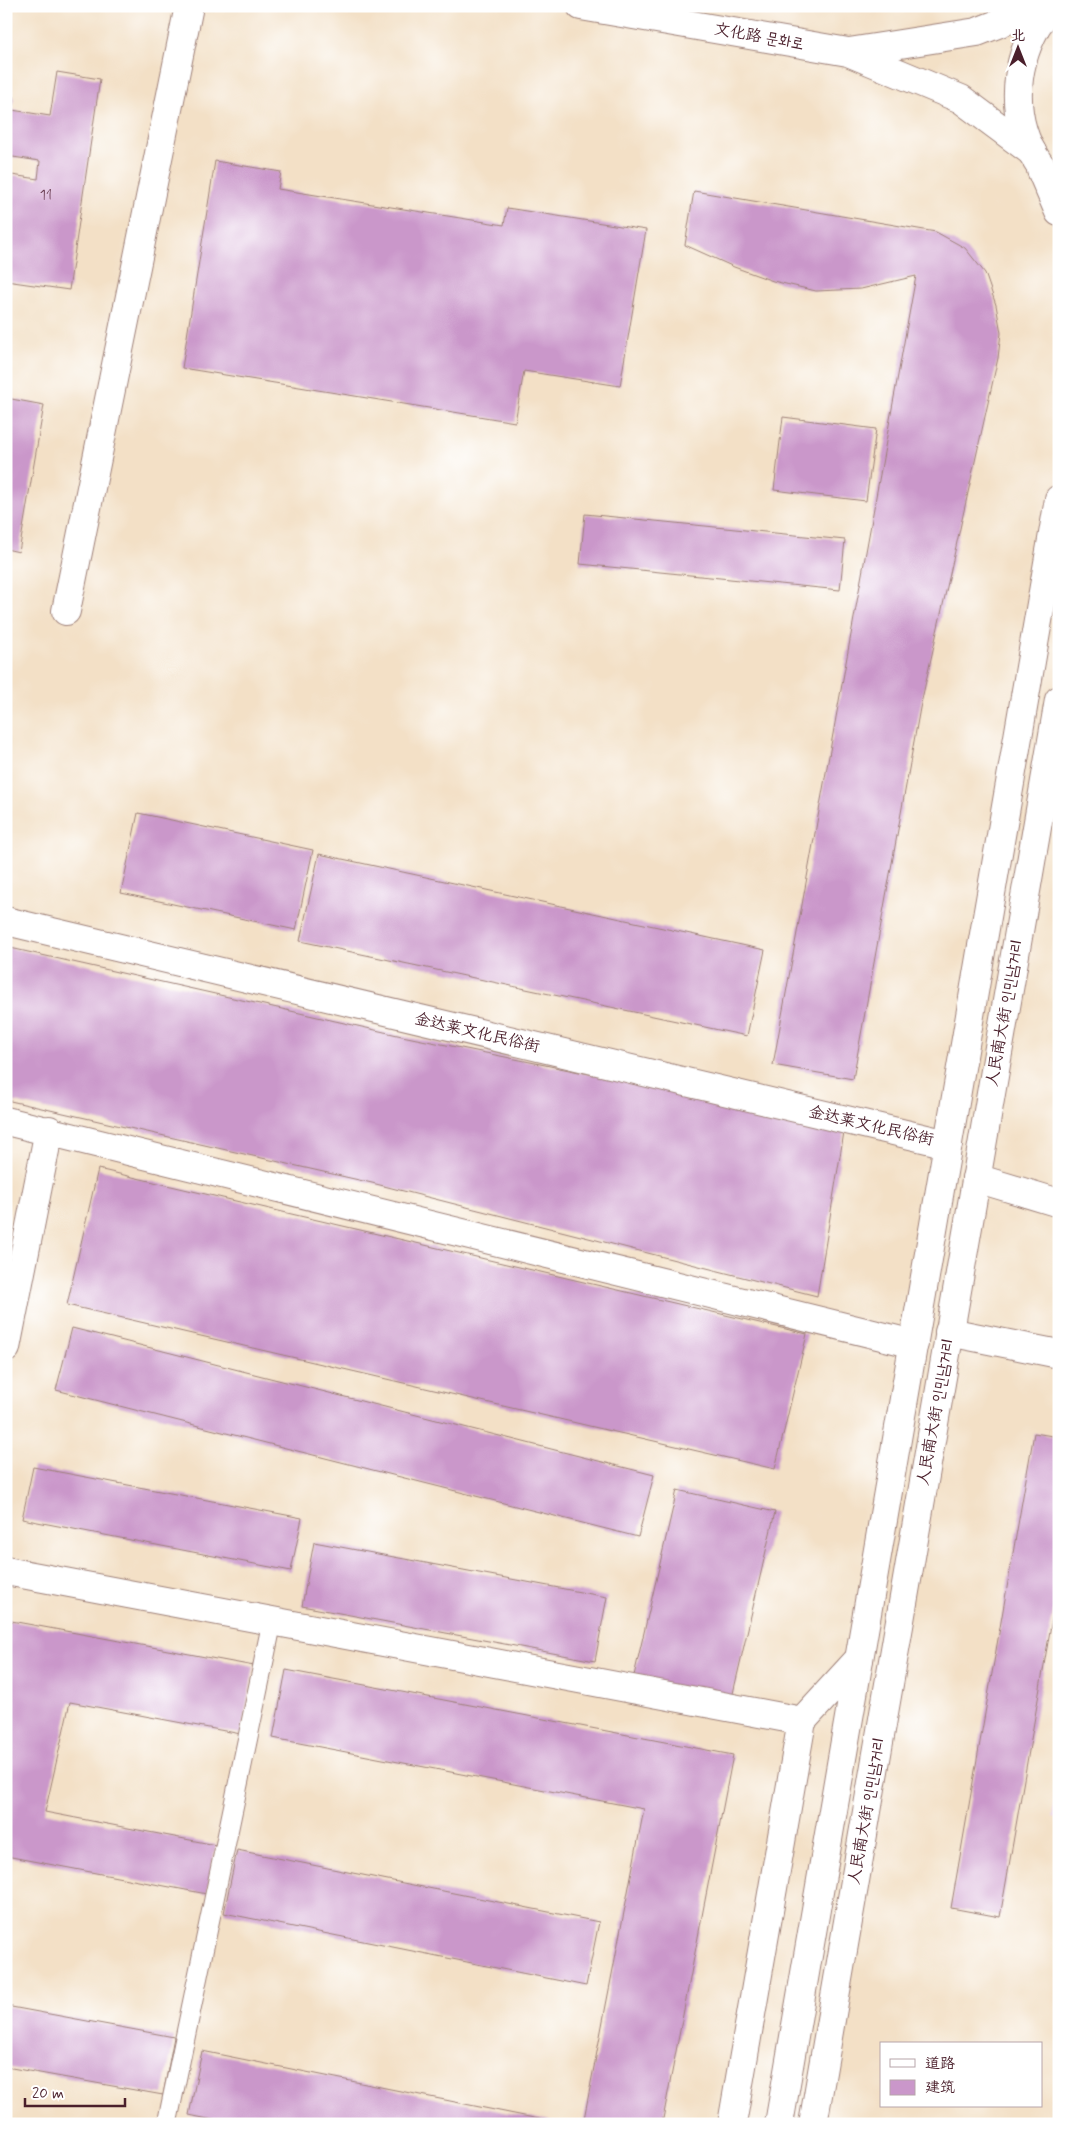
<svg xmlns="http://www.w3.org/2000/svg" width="1065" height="2130" font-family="Mynerve,'LXGW WenKai TC','Poor Story',sans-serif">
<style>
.built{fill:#e8d2ee}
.building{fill:#ca97ca}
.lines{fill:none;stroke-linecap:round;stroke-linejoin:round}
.lane-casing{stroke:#9e8078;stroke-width:21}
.street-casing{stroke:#9e8078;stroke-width:30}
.secondary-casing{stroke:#9e8078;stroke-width:30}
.primary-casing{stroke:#9e8078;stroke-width:30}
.lane{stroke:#fff;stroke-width:19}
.street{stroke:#fff;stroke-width:28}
.secondary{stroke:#fff;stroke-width:28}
.primary{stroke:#fff;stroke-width:28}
.labels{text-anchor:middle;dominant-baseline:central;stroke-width:4;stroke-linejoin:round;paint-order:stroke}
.number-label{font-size:14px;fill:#6a3d53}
.street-label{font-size:16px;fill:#4a1f2b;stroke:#fff}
</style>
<rect width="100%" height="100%" fill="#fff"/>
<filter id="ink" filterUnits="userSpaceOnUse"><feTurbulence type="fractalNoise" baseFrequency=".02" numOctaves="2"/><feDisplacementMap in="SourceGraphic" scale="10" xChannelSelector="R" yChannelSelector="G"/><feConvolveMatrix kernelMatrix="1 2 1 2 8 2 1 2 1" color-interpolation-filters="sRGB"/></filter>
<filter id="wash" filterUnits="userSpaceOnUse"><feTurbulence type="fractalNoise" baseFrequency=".0096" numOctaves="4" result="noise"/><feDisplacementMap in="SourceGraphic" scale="20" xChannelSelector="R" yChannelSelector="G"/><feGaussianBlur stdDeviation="1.12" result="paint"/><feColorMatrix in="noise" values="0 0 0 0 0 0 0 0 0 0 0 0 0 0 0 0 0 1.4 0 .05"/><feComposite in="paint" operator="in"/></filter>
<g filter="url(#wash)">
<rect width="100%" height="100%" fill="#f3e0c6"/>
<!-- built -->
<polygon class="built" points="1059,1779 1059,1818 1052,1817"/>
<g id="blocks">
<!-- building -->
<g class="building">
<polygon points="57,72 100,79 69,290 6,281 6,211 12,175 38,179 40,161 6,156 6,96 14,97 12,110 50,116"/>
<polygon points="215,161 281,172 278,189 504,225 507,208 646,230 620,386 524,371 515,422 182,368"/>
<polygon points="694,191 936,232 965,248 985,273 996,305 1001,333 998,358 920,708 853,1079 773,1065 916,276 861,289 816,291 773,281 734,267 685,245"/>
<polygon points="6,398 44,405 19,552 6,549"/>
<polygon points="783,417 876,429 866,501 774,490"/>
<polygon points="585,514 845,540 840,590 580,564"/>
<polygon points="138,813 313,850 296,930 121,893"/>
<polygon points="319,854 765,950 747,1036 300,941"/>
<polygon points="6,947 402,1036 845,1126 817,1296 372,1183 6,1100"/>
<polygon points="98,1169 807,1334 775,1469 67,1305"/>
<polygon points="72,1328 654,1475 638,1537 56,1390"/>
<polygon points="1034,1433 1059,1437 1059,1579 1000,1917 951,1908"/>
<polygon points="33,1467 302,1518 291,1571 22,1519"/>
<polygon points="677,1490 775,1512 731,1702 633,1680"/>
<polygon points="314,1542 607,1597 595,1661 302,1606"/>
<polygon points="6,1620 254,1666 241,1734 70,1702 45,1812 216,1845 207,1894 6,1856"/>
<polygon points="286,1670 733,1755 662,2124 583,2124 644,1809 273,1738"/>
<polygon points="237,1850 599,1922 586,1986 224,1913"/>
<polygon points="6,2006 174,2037 163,2095 6,2067"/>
<polygon points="202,2051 559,2123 559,2124 233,2124 189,2115"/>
</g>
</g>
</g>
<g filter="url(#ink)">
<use href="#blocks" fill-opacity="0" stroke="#9e8078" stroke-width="1"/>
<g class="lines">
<defs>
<polyline id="lane" points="167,2124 272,1622"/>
<g id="street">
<polyline points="66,611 189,6"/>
<polyline points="6,921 948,1144"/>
<polyline points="6,1121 914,1344"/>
<polyline points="976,1178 1059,1203"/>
<polyline points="949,1332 1059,1354"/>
<polyline points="6,1348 49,1130"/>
<polyline points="6,1571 802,1721"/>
</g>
<g id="secondary">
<polyline points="581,6 848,52 961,99 1032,152"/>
<polyline points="849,52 977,32 1043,6"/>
<polyline points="732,2124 802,1721 859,1659"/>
</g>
<g id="primary">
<path d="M1054,6C1048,13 1040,19 1036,27C1013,69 1010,121 1038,162C1044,171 1052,178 1059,185"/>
<polyline points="1041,170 1059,212"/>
<polyline points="779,2124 1059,499"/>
<polyline points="813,2124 1059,700"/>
</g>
</defs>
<!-- lane casing -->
<use href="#lane" class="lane-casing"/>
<!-- street casing -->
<use href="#street" class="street-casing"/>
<!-- secondary casing -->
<use href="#secondary" class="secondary-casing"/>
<!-- primary casing -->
<use href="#primary" class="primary-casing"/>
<!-- lane -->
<use href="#lane" class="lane"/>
<!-- street -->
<use href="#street" class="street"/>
<!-- secondary -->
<use href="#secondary" class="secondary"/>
<!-- primary -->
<use href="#primary" class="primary"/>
</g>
</g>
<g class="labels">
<!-- number labels -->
<g class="number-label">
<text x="46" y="195">11</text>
</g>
<!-- street labels -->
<g class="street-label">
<text transform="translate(759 37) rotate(10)">文化路 문화로</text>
<text transform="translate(1005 1013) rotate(-80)">人民南大街 인민남거리</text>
<text transform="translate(477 1033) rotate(13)">金达莱文化民俗街</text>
<text transform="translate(871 1126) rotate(13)">金达莱文化民俗街</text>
<text transform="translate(936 1412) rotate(-80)">人民南大街 인민남거리</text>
<text transform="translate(867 1811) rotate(-80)">人民南大街 인민남거리</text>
</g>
</g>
<!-- margin -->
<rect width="1065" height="2130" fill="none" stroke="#fff" stroke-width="25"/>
<!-- legend -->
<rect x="880" y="2042" width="162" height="65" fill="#ffffff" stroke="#b7a5aa"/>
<rect x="890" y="2059" width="25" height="8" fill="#ffffff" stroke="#b7a5aa"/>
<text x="925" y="2068" font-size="15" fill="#4a1f2b">道路</text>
<rect x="890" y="2080" width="25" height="15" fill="#ca97ca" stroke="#b7a5aa"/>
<text x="925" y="2092" font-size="15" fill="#4a1f2b">建筑</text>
<!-- north arrow -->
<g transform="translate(1018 48)" stroke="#ffffff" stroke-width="4" paint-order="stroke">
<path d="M0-4L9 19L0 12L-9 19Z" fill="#4a1f2b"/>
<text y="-8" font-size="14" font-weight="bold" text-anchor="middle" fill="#4a1f2b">北</text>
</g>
<!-- scale -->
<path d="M25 2098v8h100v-8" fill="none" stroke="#4a1f2b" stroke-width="2.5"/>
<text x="32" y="2098" font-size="15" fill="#4a1f2b" stroke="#ffffff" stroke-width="4" paint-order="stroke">20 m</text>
</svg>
